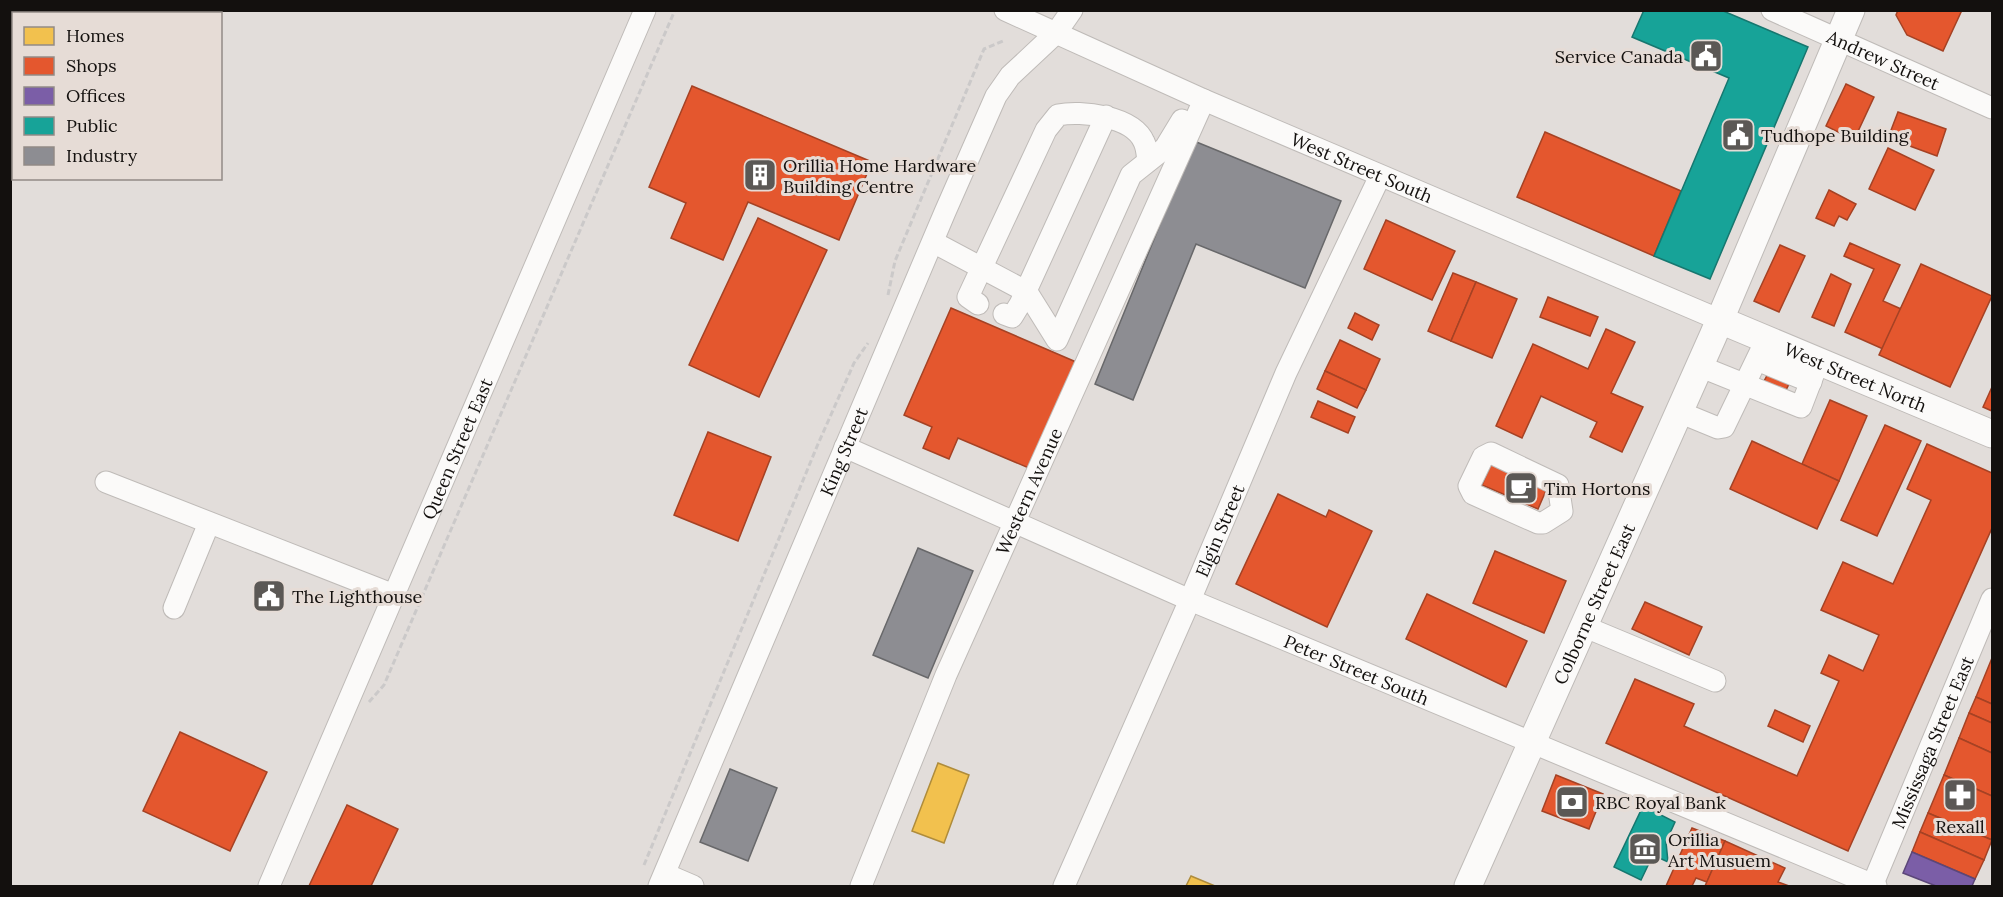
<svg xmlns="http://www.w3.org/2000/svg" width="2003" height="897" font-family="Lora,serif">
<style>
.homes{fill:#f2c14e;stroke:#af8c3b;stroke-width:1.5}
.shops{fill:#e4572e;stroke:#a54224;stroke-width:1.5}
.offices{fill:#7b5ea7;stroke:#5c4779;stroke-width:1.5}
.public{fill:#17a398;stroke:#16776f;stroke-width:1.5}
.industry{fill:#8d8d92;stroke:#68686a;stroke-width:1.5}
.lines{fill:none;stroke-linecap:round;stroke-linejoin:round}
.minor-casing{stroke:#bfbbb8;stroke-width:23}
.major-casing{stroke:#bfbbb8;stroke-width:29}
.path{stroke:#cbc9c9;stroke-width:3;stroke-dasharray:6 3;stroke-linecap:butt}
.minor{stroke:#fbfaf9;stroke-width:21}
.major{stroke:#fbfaf9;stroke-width:27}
.labels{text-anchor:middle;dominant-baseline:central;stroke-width:6;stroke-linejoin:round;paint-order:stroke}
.poi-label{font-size:18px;fill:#13100e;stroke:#e6dcd6;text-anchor:start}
.street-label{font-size:18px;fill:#13100e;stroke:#e6dcd6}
</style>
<rect width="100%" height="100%" fill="#e2ddda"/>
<!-- homes -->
<g class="homes">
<polygon points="938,763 969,775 944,843 912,831"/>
<polygon points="1191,876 1215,886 1186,886"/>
</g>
<!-- shops -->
<g class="shops">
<polygon points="1898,10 1962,10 1943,51 1907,35 1896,15"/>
<polygon points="1846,84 1874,97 1854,140 1826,126"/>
<polygon points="692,86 872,162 839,240 748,202 723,260 671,238 686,203 649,187"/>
<polygon points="1898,112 1946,129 1937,156 1888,138"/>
<polygon points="1545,132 1681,191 1654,256 1517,197"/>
<polygon points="1888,148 1934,170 1915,210 1869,189"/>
<polygon points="1829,190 1856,204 1847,220 1839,216 1834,226 1816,218"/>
<polygon points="758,218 827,250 759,397 689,365"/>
<polygon points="1386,220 1455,251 1432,300 1364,269"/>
<polygon points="1850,243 1900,265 1883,301 1901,309 1883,349 1845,332 1874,269 1844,256"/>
<polygon points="1780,245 1805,256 1779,312 1754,301"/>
<polygon points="1921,264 1992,296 1950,387 1879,355"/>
<polygon points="1453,273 1476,282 1451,341 1428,331"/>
<polygon points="1831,274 1851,284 1834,326 1812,317"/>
<polygon points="1476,282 1517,299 1492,358 1451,341"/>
<polygon points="1548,297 1598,317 1590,336 1540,317"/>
<polygon points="951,308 1083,365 1036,471 958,438 949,459 923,448 932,427 904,415"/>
<polygon points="1355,313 1379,325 1372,340 1348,328"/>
<polygon points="1606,329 1635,342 1611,393 1643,407 1622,452 1590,437 1597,422 1541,396 1522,438 1496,426 1533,344 1588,369"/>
<polygon points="1340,340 1380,359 1366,390 1325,371"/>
<polygon points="1771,368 1792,378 1783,396 1762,385"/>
<polygon points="1325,371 1366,390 1357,408 1317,389"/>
<polygon points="1992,387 1992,411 1983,407"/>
<polygon points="1830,400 1867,416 1839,481 1802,464"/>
<polygon points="1318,401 1355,417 1348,433 1311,417"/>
<polygon points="1885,425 1921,441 1877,536 1841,520"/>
<polygon points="708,432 771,457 738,541 674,515"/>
<polygon points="1752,441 1839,481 1817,529 1730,489"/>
<polygon points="1927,444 1992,473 1992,528 1848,851 1606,743 1635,679 1694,704 1684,726 1797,776 1839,681 1821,673 1829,655 1863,671 1879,635 1821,610 1843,562 1893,584 1931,500 1907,489"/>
<polygon points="1492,462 1548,486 1538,509 1482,485"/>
<polygon points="1278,494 1326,517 1329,510 1372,531 1327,627 1236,584"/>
<polygon points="1495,551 1566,581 1544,633 1473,603"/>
<polygon points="1427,594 1527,641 1506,687 1406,639"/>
<polygon points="1645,602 1702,627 1689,655 1632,629"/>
<polygon points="1992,658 1992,704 1976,697"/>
<polygon points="1976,697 1992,704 1992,723 1969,713"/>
<polygon points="1775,710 1810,726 1803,742 1768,726"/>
<polygon points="1969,713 1992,723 1992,753 1959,738"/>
<polygon points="180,732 267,772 230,851 143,811"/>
<polygon points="1959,738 1992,753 1992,796 1944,775"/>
<polygon points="1556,775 1603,794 1589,829 1542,811"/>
<polygon points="1944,775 1992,796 1992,840 1928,813"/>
<polygon points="347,805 398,829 371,886 309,886"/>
<polygon points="1928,813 1992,840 1984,860 1920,832"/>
<polygon points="1692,828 1725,841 1707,882 1696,878 1692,886 1666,886"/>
<polygon points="1920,832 1984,860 1975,879 1912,852"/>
<polygon points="1725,841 1785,868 1778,882 1789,886 1705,886"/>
</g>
<!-- offices -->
<polygon class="offices" points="1912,852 1975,879 1972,886 1936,886 1903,873"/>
<!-- public -->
<g class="public">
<polygon points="1644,10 1721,10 1808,47 1710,279 1654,256 1729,78 1632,37"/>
<polygon points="1643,806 1675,822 1666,842 1668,862 1653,855 1641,880 1614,867"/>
</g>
<!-- industry -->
<g class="industry">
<polygon points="1194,141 1341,201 1305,288 1196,244 1133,400 1095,384"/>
<polygon points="918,548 973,571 928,678 873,655"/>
<polygon points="730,769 777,788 748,861 700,842"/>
</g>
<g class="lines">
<defs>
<g id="minor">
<path id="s1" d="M1005,10L1204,100L1720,320"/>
<path id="s2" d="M1772,10L1992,108"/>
<polyline points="933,242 1027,292 1057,340 1131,175 1165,148 1182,120"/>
<path d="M978,304L968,297L1046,130L1058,115C1081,110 1133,116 1144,142C1147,148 1147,155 1148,161"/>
<polyline points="1004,314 1012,317 1020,304 1106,116"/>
<polyline points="1757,360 1811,382"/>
<polyline points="1699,366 1801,407 1819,360"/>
<polyline points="1679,412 1718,428 1724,427 1767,338"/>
<path id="s3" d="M845,447L1190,600L1876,886"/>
<polygon points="1491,453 1558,485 1562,511 1543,523 1538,523 1473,494 1469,486 1483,457"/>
<polyline points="106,482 394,595"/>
<polyline points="174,608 209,523"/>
<polyline points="1583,626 1715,681"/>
<polyline points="665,874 693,886"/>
<path id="s4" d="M269,886L645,10"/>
<path id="s5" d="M659,886L945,212L996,96L1010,76L1056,33L1072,10"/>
<path id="s6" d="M861,886L946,675L1204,100"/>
<path id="s7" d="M1064,886L1190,600L1286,373L1380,176"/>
<path id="s8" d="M1872,886L1992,599"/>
</g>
<g id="major">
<path id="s9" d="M1720,320L1992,434"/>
<path id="s10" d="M1468,886L1713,336L1851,10"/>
</g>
</defs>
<!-- minor casing -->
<use href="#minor" class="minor-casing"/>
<!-- major casing -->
<use href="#major" class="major-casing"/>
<!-- path -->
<g class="path">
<polyline points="888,295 895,261 984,49 1003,41"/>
<polyline points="369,702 384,685 675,10"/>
<polyline points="644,865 818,444 854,363 868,343"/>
</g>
<!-- minor -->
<use href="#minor" class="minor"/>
<!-- major -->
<use href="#major" class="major"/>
</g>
<!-- icons -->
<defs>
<symbol id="civic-square" viewBox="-11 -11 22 22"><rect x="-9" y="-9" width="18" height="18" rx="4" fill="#5b5855" stroke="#e6dcd6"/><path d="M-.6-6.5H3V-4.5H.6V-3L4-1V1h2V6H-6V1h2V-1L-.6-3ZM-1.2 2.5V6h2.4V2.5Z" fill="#fff"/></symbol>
<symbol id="building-square" viewBox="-11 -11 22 22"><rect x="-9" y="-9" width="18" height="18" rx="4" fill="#5b5855" stroke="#e6dcd6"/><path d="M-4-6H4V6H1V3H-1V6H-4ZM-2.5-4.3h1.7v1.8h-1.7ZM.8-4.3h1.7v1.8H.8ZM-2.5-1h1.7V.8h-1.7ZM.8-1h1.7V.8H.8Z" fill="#fff"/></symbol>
<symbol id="cafe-square" viewBox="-11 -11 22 22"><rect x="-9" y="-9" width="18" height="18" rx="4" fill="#5b5855" stroke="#e6dcd6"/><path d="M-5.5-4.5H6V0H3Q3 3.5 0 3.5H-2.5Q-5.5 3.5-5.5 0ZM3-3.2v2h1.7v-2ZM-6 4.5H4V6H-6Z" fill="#fff"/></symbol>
<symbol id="pharmacy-square" viewBox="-11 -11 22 22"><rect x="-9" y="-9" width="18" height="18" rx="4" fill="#5b5855" stroke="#e6dcd6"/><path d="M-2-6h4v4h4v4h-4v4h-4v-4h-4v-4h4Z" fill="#fff"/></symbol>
<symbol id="bank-square" viewBox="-11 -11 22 22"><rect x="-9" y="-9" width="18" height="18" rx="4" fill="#5b5855" stroke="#e6dcd6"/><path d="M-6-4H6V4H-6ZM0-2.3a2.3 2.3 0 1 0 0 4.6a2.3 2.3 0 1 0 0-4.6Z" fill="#fff"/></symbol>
<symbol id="museum-square" viewBox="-11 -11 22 22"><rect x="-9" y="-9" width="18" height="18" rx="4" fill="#5b5855" stroke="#e6dcd6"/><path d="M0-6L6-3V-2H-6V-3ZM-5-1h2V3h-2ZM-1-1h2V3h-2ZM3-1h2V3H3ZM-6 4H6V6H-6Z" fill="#fff"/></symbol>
</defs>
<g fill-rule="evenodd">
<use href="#civic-square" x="1687" y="37" width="38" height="38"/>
<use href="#civic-square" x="1719" y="116" width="38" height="38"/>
<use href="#building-square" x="741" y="156" width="38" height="38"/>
<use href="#cafe-square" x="1502" y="469" width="38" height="38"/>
<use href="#civic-square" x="250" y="577" width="38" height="38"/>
<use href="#pharmacy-square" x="1941" y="776" width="38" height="38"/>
<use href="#bank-square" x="1553" y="783" width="38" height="38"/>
<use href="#museum-square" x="1626" y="830" width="38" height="38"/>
</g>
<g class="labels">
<!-- poi labels -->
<g class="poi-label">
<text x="1683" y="56" text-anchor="end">Service Canada</text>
<text x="1761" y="135">Tudhope Building</text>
<text x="783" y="165">Orillia Home Hardware<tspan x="783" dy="21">Building Centre</tspan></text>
<text x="1544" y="488">Tim Hortons</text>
<text x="292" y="596">The Lighthouse</text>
<text x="1595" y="802">RBC Royal Bank</text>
<text x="1960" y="826" text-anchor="middle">Rexall</text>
<text x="1668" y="839">Orillia<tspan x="1668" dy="21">Art Musuem</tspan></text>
</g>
<!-- street labels -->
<g class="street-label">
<text stroke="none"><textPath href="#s2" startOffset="122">Andrew Street</textPath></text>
<text stroke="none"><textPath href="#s1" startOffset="390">West Street South</textPath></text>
<text stroke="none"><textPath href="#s9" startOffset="147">West Street North</textPath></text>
<text stroke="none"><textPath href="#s4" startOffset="476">Queen Street East</textPath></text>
<text stroke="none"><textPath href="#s5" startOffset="472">King Street</textPath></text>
<text stroke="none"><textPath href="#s6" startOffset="429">Western Avenue</textPath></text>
<text stroke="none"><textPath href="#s7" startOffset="388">Elgin Street</textPath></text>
<text stroke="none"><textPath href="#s10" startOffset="309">Colborne Street East</textPath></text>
<text stroke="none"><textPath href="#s3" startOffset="558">Peter Street South</textPath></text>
<text stroke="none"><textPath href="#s8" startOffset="156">Mississaga Street East</textPath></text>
</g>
</g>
<!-- border -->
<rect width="2003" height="897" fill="none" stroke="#13100e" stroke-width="24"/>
<!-- legend -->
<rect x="12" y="12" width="210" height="168" fill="#e6dcd6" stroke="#928a86" stroke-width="1.5"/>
<rect x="24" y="27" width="30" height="18" fill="#f2c14e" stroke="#928a86" stroke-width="1.5"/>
<text x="66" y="42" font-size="18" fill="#13100e">Homes</text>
<rect x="24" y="57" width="30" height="18" fill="#e4572e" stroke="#928a86" stroke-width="1.5"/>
<text x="66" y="72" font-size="18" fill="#13100e">Shops</text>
<rect x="24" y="87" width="30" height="18" fill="#7b5ea7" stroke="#928a86" stroke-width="1.5"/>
<text x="66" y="102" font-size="18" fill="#13100e">Offices</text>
<rect x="24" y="117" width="30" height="18" fill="#17a398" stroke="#928a86" stroke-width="1.5"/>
<text x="66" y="132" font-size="18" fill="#13100e">Public</text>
<rect x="24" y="147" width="30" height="18" fill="#8d8d92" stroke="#928a86" stroke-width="1.5"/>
<text x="66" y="162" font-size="18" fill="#13100e">Industry</text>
</svg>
